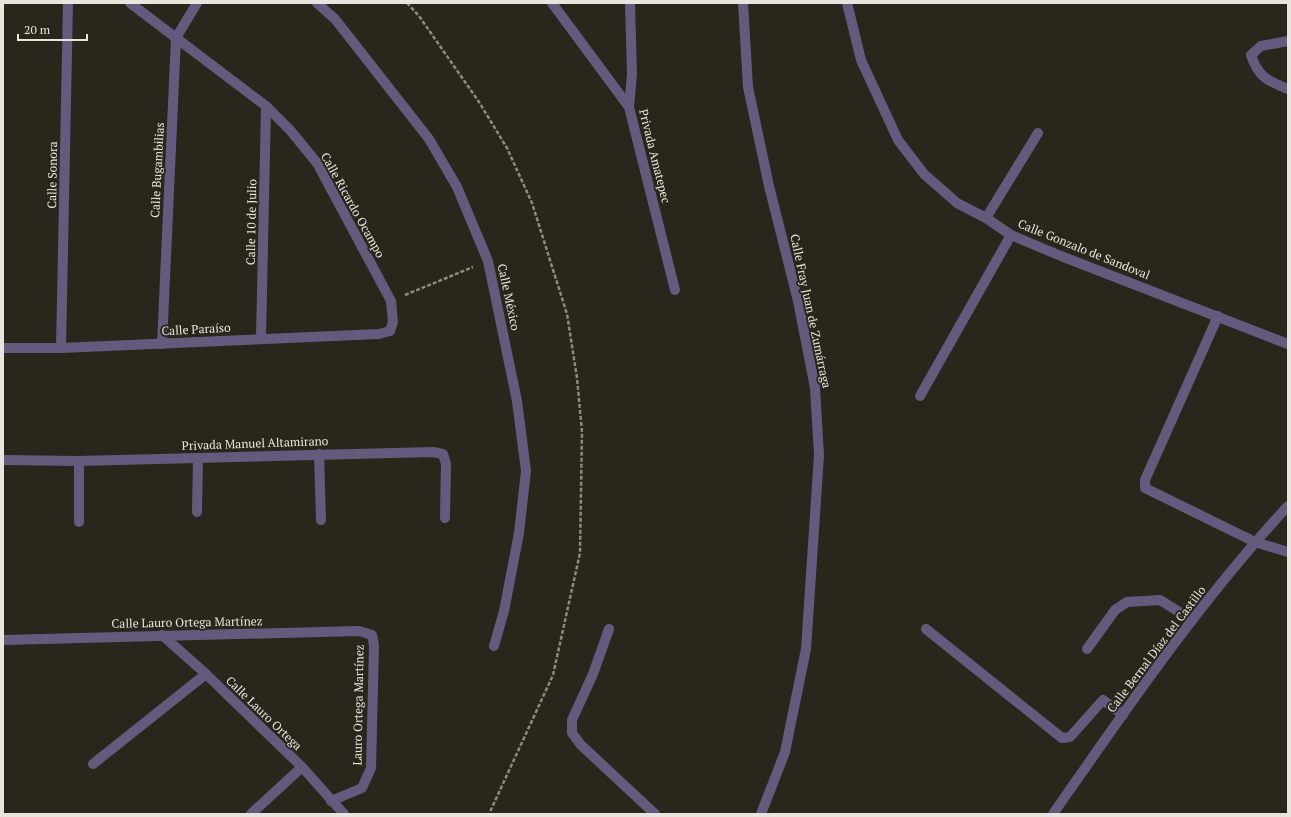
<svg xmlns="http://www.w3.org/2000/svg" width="1291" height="817" font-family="'PT Serif',serif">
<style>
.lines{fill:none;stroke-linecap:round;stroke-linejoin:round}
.path{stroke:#8e8a81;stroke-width:2.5;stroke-dasharray:4 2;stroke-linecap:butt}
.service{stroke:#645a7d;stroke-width:10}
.minor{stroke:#645a7d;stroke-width:10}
.labels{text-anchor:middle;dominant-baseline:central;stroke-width:4;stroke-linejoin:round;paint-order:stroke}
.street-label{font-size:12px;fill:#e8e5de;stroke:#2b261b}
</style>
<rect width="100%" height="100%" fill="#2b261b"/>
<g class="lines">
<!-- path -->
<g class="path">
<polyline points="407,3 419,16 479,102 507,148 532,203 567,314 577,378 582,432 580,553 553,675 489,814"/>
<polyline points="405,295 473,267"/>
</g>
<!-- service -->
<g class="service">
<polyline points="926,629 1062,738 1070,737 1103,700 1123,715"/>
<polyline points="1087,649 1115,610 1127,602 1160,600 1192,620"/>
</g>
<!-- minor -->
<g class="minor">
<polyline points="317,3 335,19 429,139 457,187 488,261 517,401 526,471 519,533 504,611 494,646"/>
<polyline points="552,3 629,107"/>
<polyline points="630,3 632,74 629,107 675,290"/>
<polyline points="743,3 748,87 769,186 798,301 815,388 819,455 806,649 785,752 761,814"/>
<polyline points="847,3 861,60 898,140 924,174 957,203 986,218 1011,235 1061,256 1288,344"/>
<path d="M1288,41L1261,46L1251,55C1258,77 1268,81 1288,89"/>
<polyline points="986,218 1038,133"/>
<polyline points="1218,316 1145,480 1145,488 1255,542 1288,552"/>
<polyline points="261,338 266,106"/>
<polyline points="162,344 176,38 197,3"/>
<polyline points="3,348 61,348 379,334 390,331 393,322 391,301 317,163 290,130 266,106 130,3"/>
<polyline points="61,348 68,3"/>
<polyline points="920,396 1011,235"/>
<polyline points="319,454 321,520"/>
<polyline points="3,460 79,461 433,452 443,454 446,464 445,518"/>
<polyline points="197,512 198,458"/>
<polyline points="79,522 79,461"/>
<polyline points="609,629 593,674 572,720 572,733 581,745 655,814"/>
<polyline points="162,635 206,674 302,767 344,814"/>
<polyline points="3,640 359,631 372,635 374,645 371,768 362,788 331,801"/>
<polyline points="93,764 206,674"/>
<polyline points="251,814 302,767"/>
<path d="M1053,814C1127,708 1200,601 1288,506"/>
</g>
</g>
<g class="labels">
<!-- street labels -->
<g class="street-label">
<text transform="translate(655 156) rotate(76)">Privada Amatepec</text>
<text transform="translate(157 170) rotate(-87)">Calle Bugambilias</text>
<text transform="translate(52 175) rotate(-89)">Calle Sonora</text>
<text transform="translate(353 205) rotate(61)">Calle Ricardo Ocampo</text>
<text transform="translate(251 222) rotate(-89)">Calle 10 de Julio</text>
<text transform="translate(1084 249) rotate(22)">Calle Gonzalo de Sandoval</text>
<text transform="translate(509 297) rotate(78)">Calle México</text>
<text transform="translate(811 311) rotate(78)">Calle Fray Juan de Zumárraga</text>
<text transform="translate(196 329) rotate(-3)">Calle Paraíso</text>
<text transform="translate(255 443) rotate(-2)">Privada Manuel Altamirano</text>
<text transform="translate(187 622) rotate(-1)">Calle Lauro Ortega Martínez</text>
<text transform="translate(1156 649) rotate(-53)">Calle Bernal Díaz del Castillo</text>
<text transform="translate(358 705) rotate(-89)">Lauro Ortega Martínez</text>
<text transform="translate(264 713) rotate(44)">Calle Lauro Ortega</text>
</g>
</g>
<!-- border -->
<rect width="1291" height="817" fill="none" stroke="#e8e5de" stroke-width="8"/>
<!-- scale -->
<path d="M18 34v6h69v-6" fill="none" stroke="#e8e5de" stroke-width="2"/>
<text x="24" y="34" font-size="12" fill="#e8e5de" stroke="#2b261b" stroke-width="3" paint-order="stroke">20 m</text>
</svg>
